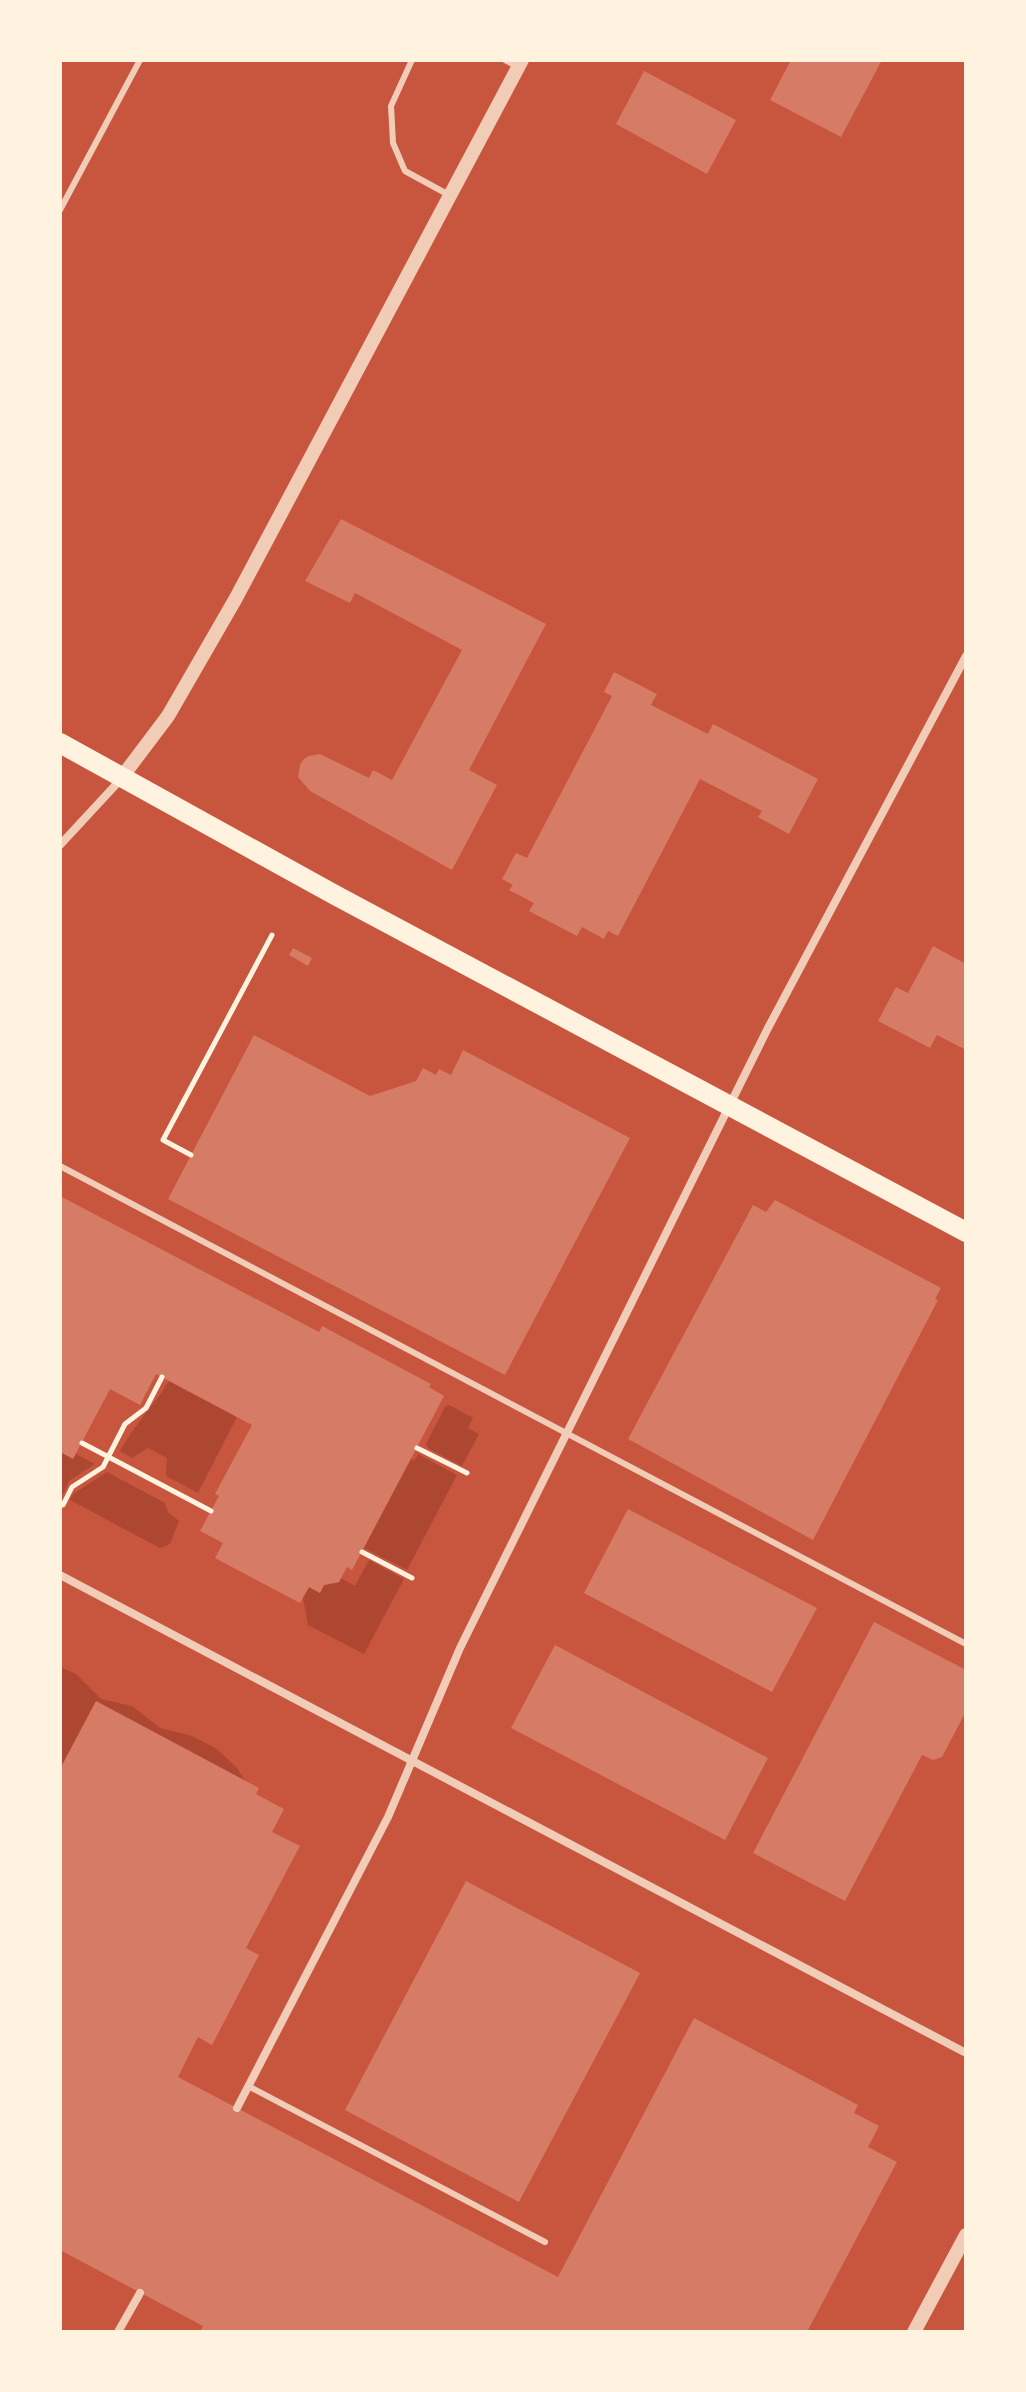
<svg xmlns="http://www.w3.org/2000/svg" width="1026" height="2392" font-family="'Open Sans',sans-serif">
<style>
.green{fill:#ae4732}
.building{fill:#d67c66}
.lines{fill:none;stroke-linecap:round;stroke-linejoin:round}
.path{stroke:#fff3e0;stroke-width:5}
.service{stroke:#f1ccb7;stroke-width:6}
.minor{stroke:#f1ccb7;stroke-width:8}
.tertiary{stroke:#f1ccb7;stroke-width:14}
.primary{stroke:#fff3e0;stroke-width:20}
</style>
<rect width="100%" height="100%" fill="#c8553d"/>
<!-- green -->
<g class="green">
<path d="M169,1381L237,1417L198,1493L166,1476L167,1458L148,1448L132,1458L120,1451C133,1426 154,1406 169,1381Z"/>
<polygon points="449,1405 473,1418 468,1428 479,1434 462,1466 429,1449 426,1444 445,1407"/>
<polygon points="61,1452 76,1454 95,1464 70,1480 62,1496"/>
<polygon points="418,1454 457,1475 407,1570 364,1548 411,1459 414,1461"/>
<polygon points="107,1472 165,1503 168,1512 179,1521 170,1544 160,1548 70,1500 73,1494"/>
<polygon points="369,1560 404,1579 364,1654 308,1625 303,1597 309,1587 320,1593 324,1585 338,1583 341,1578 355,1586"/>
<polygon points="60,1667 76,1674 101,1699 132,1706 160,1728 192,1736 217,1749 238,1769 245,1781 60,1769"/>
</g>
<!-- building -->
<g class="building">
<polygon points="791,60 882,60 841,137 770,100"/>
<polygon points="644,71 736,120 707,174 616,124"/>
<polygon points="341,519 546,624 469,770 497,785 452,870 310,791 298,777 300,765 304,759 309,756 320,754 369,778 373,770 392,780 462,650 355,593 350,603 305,581"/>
<polygon points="614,672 657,694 651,705 708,734 713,724 818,779 789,834 758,817 762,811 700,779 618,936 608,931 604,939 582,927 577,936 529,911 534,903 509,890 513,885 502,879 516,853 527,858 612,696 604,692"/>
<polygon points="933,946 966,964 966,1050 937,1035 930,1048 878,1021 896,987 908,993"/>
<polygon points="293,948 312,958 308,966 289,955"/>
<polygon points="254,1035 370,1096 416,1081 423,1068 436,1075 439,1069 451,1075 463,1050 630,1138 505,1375 168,1199"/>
<polygon points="60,1196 319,1332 322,1326 431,1384 429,1387 444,1396 352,1570 347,1567 339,1582 324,1585 320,1593 309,1587 300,1603 215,1558 223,1543 200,1531 219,1496 215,1494 252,1425 156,1374 140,1405 110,1389 73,1459 60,1452"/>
<polygon points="775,1200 941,1288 935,1299 938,1300 813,1540 628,1439 753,1205 766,1212"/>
<polygon points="628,1509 817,1608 772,1692 584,1593"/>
<polygon points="874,1622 966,1670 966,1716 964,1715 942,1757 933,1760 922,1755 845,1901 753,1853"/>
<polygon points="555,1645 768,1758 725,1840 511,1728"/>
<polygon points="96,1701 259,1788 256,1794 284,1809 272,1832 300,1846 246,1948 259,1955 212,2045 198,2037 178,2077 558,2277 694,2018 858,2105 854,2113 879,2126 868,2147 897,2162 807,2332 200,2332 203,2326 60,2250 60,1769"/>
<polygon points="466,1881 640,1973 519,2202 345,2110"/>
</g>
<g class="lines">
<!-- path -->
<g class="path">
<polyline points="191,1155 163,1140 272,935"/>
<polyline points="82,1443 211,1511"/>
<polyline points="417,1448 467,1473"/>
<polyline points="63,1505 72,1487 103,1467 125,1424 146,1408 162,1377"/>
<polyline points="362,1552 412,1578"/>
</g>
<!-- service -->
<g class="service">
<polyline points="412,60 391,106 393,143 405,171 449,195"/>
<polyline points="505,60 518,67"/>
<polyline points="60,210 140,60"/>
<polyline points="60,1166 966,1644"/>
<polyline points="248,2086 545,2242"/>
</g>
<!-- minor -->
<g class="minor">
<polyline points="60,845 122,778"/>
<polyline points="60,1575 966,2053"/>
<polyline points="237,2108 388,1817 460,1648 768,1028 966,656"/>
<polyline points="118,2332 140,2293"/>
</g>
<!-- tertiary -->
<g class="tertiary">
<polyline points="122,777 168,716 236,598 522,60"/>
<polyline points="914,2332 966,2235"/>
</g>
<!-- primary -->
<polyline class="primary" points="60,743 335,895 966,1232"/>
</g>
<!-- border -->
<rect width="1026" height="2392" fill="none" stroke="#fff3e0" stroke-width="124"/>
</svg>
